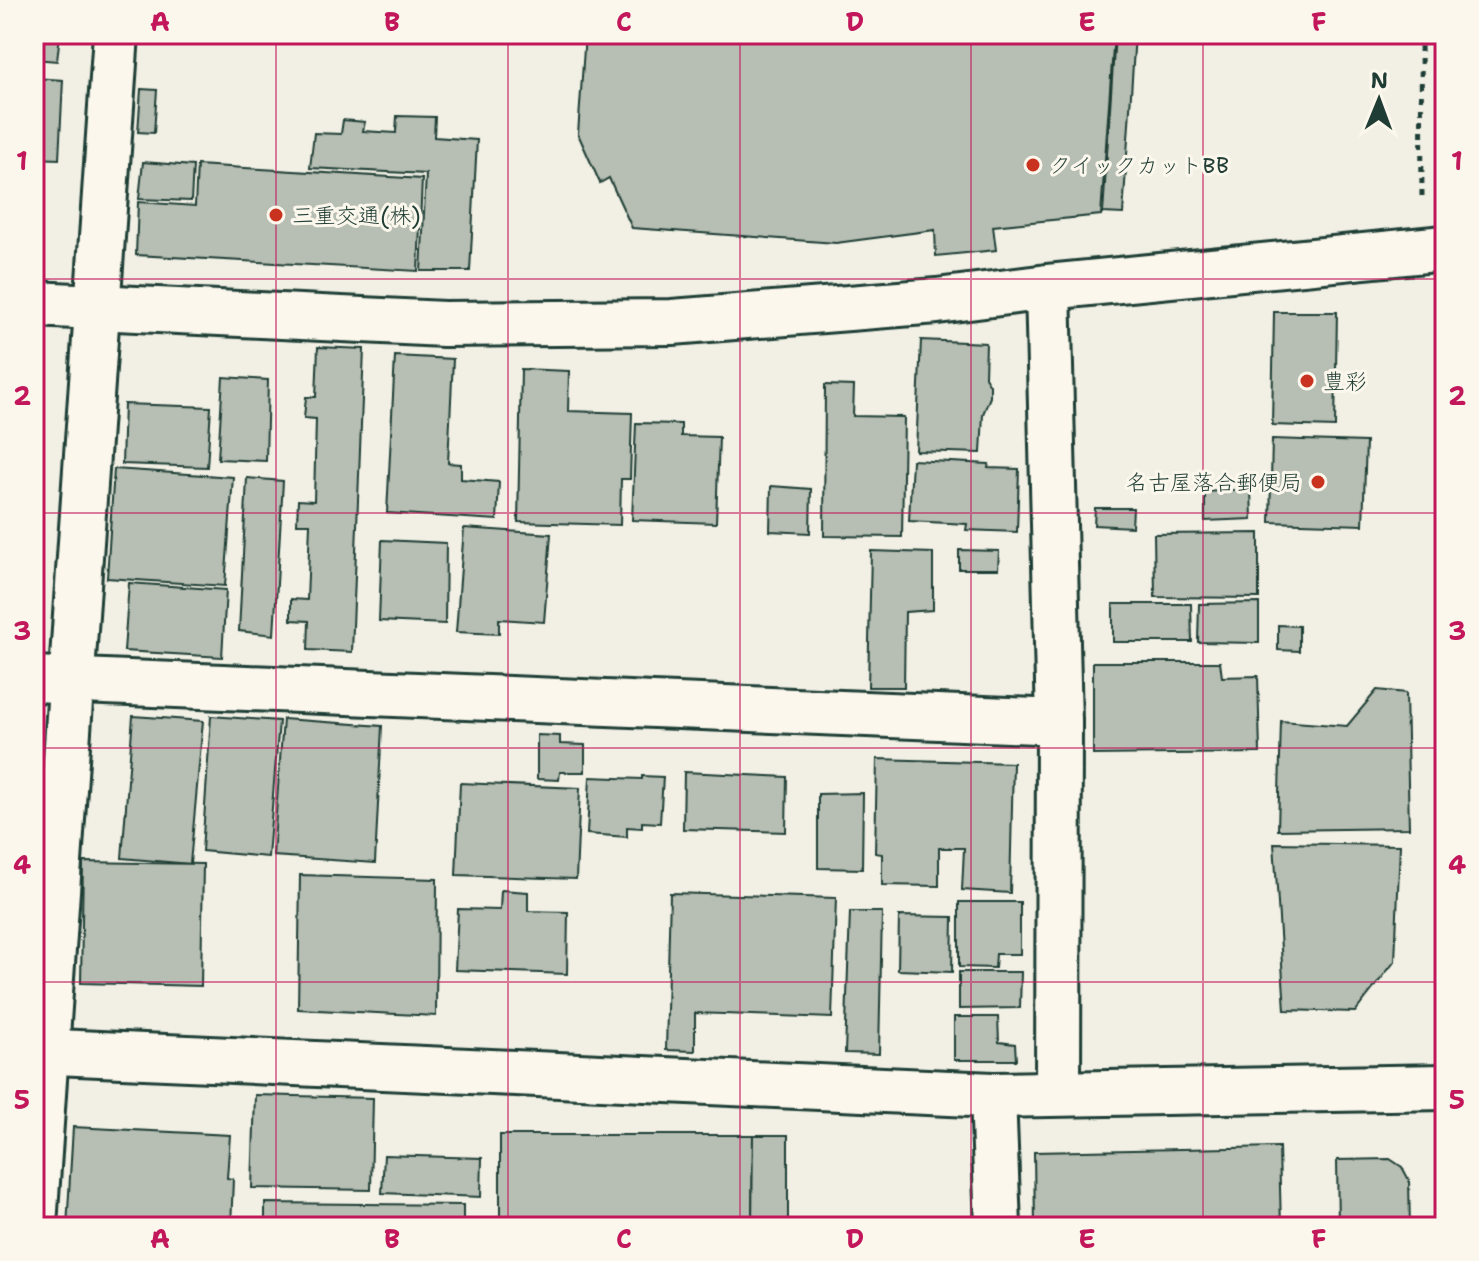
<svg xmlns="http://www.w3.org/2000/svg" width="1479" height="1261" font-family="'Shantell Sans','Klee One',sans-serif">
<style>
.building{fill:#b7beb3;stroke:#1f3d34;stroke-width:2}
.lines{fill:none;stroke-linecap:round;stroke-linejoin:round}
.minor-casing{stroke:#1f3d34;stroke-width:50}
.path{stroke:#1f3d34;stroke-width:5;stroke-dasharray:6 6;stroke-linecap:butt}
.minor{stroke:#fbf7ec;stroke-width:44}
.grid{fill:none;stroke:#c2185b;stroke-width:2;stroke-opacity:0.55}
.poi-dot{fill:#c8321e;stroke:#fbf7ec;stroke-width:3}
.labels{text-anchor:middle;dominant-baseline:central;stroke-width:6;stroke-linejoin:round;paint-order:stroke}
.poi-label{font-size:22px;fill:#1f3d34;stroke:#fbf7ec;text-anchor:start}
.neatline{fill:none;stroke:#c2185b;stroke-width:3}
.grid-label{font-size:26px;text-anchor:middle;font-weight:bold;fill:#c2185b}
</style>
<rect width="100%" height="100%" fill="#f2f0e5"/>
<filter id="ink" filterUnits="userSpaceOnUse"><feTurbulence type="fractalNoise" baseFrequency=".0125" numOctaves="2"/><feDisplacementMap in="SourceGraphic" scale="16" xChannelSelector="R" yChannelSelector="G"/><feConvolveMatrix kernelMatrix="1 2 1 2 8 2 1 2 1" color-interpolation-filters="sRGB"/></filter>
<g filter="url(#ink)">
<!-- building -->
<g class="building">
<polygon points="34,34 60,34 57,61 34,59"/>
<polygon points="585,34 1114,34 1101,215 993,226 996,250 936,256 935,230 836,243 632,228 609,178 600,183 578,134"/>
<polygon points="1115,34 1135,34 1123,214 1103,213"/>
<polygon points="34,78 63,80 59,159 34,158"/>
<polygon points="141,89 157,90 154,133 138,132"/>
<polygon points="397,116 435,117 434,137 477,140 470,271 421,271 426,174 310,168 314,133 341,134 343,120 365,122 363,131 396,133"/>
<polygon points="143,162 193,166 191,201 139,199"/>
<polygon points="197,165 422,179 418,271 136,255 138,202 195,206"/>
<polygon points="1274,312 1337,312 1335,427 1272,425"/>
<polygon points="921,340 986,343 985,377 990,385 990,397 983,414 981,453 916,451"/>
<polygon points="318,347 364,349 352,652 308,650 309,621 291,620 291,599 307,600 310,524 297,524 298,500 314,501 316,419 304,418 306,397 316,397"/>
<polygon points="395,356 453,359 448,463 461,464 461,479 499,482 497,520 387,513"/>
<polygon points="521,369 569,371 568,411 632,413 630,479 621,479 620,525 518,522"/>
<polygon points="223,377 268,380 266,461 218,459"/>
<polygon points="825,385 854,386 853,416 904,417 902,537 824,536"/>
<polygon points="124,404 211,407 207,467 122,464"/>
<polygon points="636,423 681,424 681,436 719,437 716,523 632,520"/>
<polygon points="1272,439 1366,442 1363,525 1270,522"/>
<polygon points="912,460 989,464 988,468 1019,469 1017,532 966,530 967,524 909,521"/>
<polygon points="114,469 233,477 225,586 107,578"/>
<polygon points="247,478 283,481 274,635 239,631"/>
<polygon points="771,486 811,489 810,533 770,531"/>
<polygon points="1251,489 1252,519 1205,521 1205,492"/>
<polygon points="34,503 39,503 35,602 34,602"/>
<polygon points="1095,508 1133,508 1132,527 1094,525"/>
<polygon points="464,528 551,534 544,622 499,619 499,634 456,632"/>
<polygon points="1259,533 1259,598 1155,597 1154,534"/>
<polygon points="382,540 446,543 445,624 379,621"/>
<polygon points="959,550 999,551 998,569 959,569"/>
<polygon points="871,551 933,553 933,610 905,612 904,687 868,687"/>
<polygon points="129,583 226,590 222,657 124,651"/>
<polygon points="1259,603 1259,643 1198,642 1199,604"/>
<polygon points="1113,604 1191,604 1192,642 1113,642"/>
<polygon points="1278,625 1299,626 1299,651 1278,650"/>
<polygon points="1093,662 1220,662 1222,677 1258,676 1260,753 1093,755"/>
<polygon points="1377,690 1406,693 1409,828 1278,830 1281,721 1347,726"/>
<polygon points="133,716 203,721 190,864 122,858"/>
<polygon points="211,716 279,721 268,857 202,851"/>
<polygon points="283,719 382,726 375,863 273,856"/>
<polygon points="537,735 560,736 560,744 585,745 585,772 560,772 559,780 537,779"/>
<polygon points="877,759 1013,763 1010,893 962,890 964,848 939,848 939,886 882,885 882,854 875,853"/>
<polygon points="684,772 787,777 786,832 683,829"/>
<polygon points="642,776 663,777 660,823 642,822 642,828 627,827 627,837 587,834 590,777 642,779"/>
<polygon points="460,783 580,788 576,879 456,875"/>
<polygon points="863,793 862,869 818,868 818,794"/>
<polygon points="1274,843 1400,845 1395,961 1355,1012 1285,1010"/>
<polygon points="83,862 203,864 201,986 81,983"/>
<polygon points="300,875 437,879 436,1016 298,1009"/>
<polygon points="501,890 528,892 528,911 568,912 567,974 455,970 458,909 500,910"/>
<polygon points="670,893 836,898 832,1018 695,1013 695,1051 666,1050"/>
<polygon points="959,902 1020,902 1020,954 996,954 995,968 959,967"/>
<polygon points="850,912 882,912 879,1054 845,1053"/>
<polygon points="899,916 953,917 952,972 898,970"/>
<polygon points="959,972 1021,972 1020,1008 959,1009"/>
<polygon points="954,1017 998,1017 999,1042 1015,1044 1016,1060 954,1060"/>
<polygon points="255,1095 373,1098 371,1190 252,1188"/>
<polygon points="73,1127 230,1135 227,1178 233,1179 231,1227 67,1227"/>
<polygon points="500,1135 753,1135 752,1227 500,1227"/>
<polygon points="753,1135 788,1135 788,1227 752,1227"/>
<polygon points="1279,1147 1281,1227 1035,1227 1034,1152"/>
<polygon points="384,1155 482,1158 481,1197 382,1193"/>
<polygon points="1390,1159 1402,1167 1409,1180 1410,1227 1338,1227 1337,1160"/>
<polygon points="265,1203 463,1205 463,1227 265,1227"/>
</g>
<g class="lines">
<defs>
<g id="minor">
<polyline points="1048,287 1059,722 1058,1092"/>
<polyline points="34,304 444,324 672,322 937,301 1048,287 1445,248"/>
<polyline points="34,679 1059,722"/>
<polyline points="34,1051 993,1095 1445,1087"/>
<polyline points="993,1095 998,1227"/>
<polyline points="34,1225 116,34"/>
</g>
</defs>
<!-- minor casing -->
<use href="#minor" class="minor-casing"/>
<!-- path -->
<polyline class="path" points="1421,34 1422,201"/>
<!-- minor -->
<use href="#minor" class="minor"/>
</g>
</g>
<!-- grid -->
<path class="grid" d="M276,34V1227M508,34V1227M740,34V1227M971,34V1227M1203,34V1227M34,279H1445M34,513H1445M34,748H1445M34,982H1445"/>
<!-- markers -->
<g class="poi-dot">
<circle cx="1033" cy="165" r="8"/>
<circle cx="276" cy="215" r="8"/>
<circle cx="1307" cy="381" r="8"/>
<circle cx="1318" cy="482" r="8"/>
</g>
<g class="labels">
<!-- poi labels -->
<g class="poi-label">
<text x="1049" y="165">クイックカットBB</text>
<text x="292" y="215">三重交通(株)</text>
<text x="1323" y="381">豊彩</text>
<text x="1302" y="482" text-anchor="end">名古屋落合郵便局</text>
</g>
</g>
<!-- margin -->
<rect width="1479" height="1261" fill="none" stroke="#fbf7ec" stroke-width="88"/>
<!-- north arrow -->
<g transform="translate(1379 100) rotate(1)" stroke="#fbf7ec" stroke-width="6" paint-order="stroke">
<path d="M0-6L14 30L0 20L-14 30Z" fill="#1f3d34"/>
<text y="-12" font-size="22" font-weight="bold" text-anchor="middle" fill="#1f3d34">N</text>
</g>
<rect x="44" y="44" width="1391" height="1173" class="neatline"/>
<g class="grid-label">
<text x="160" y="31">A</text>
<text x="392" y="31">B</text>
<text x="624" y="31">C</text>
<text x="855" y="31">D</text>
<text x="1087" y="31">E</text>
<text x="1319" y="31">F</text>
<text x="22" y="170">1</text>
<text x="1457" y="170">1</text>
<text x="22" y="405">2</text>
<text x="1457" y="405">2</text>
<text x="22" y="640">3</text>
<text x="1457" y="640">3</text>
<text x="22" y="874">4</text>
<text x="1457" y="874">4</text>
<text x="22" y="1109">5</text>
<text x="1457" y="1109">5</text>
<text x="160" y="1248">A</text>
<text x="392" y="1248">B</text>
<text x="624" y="1248">C</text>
<text x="855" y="1248">D</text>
<text x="1087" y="1248">E</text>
<text x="1319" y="1248">F</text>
</g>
</svg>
